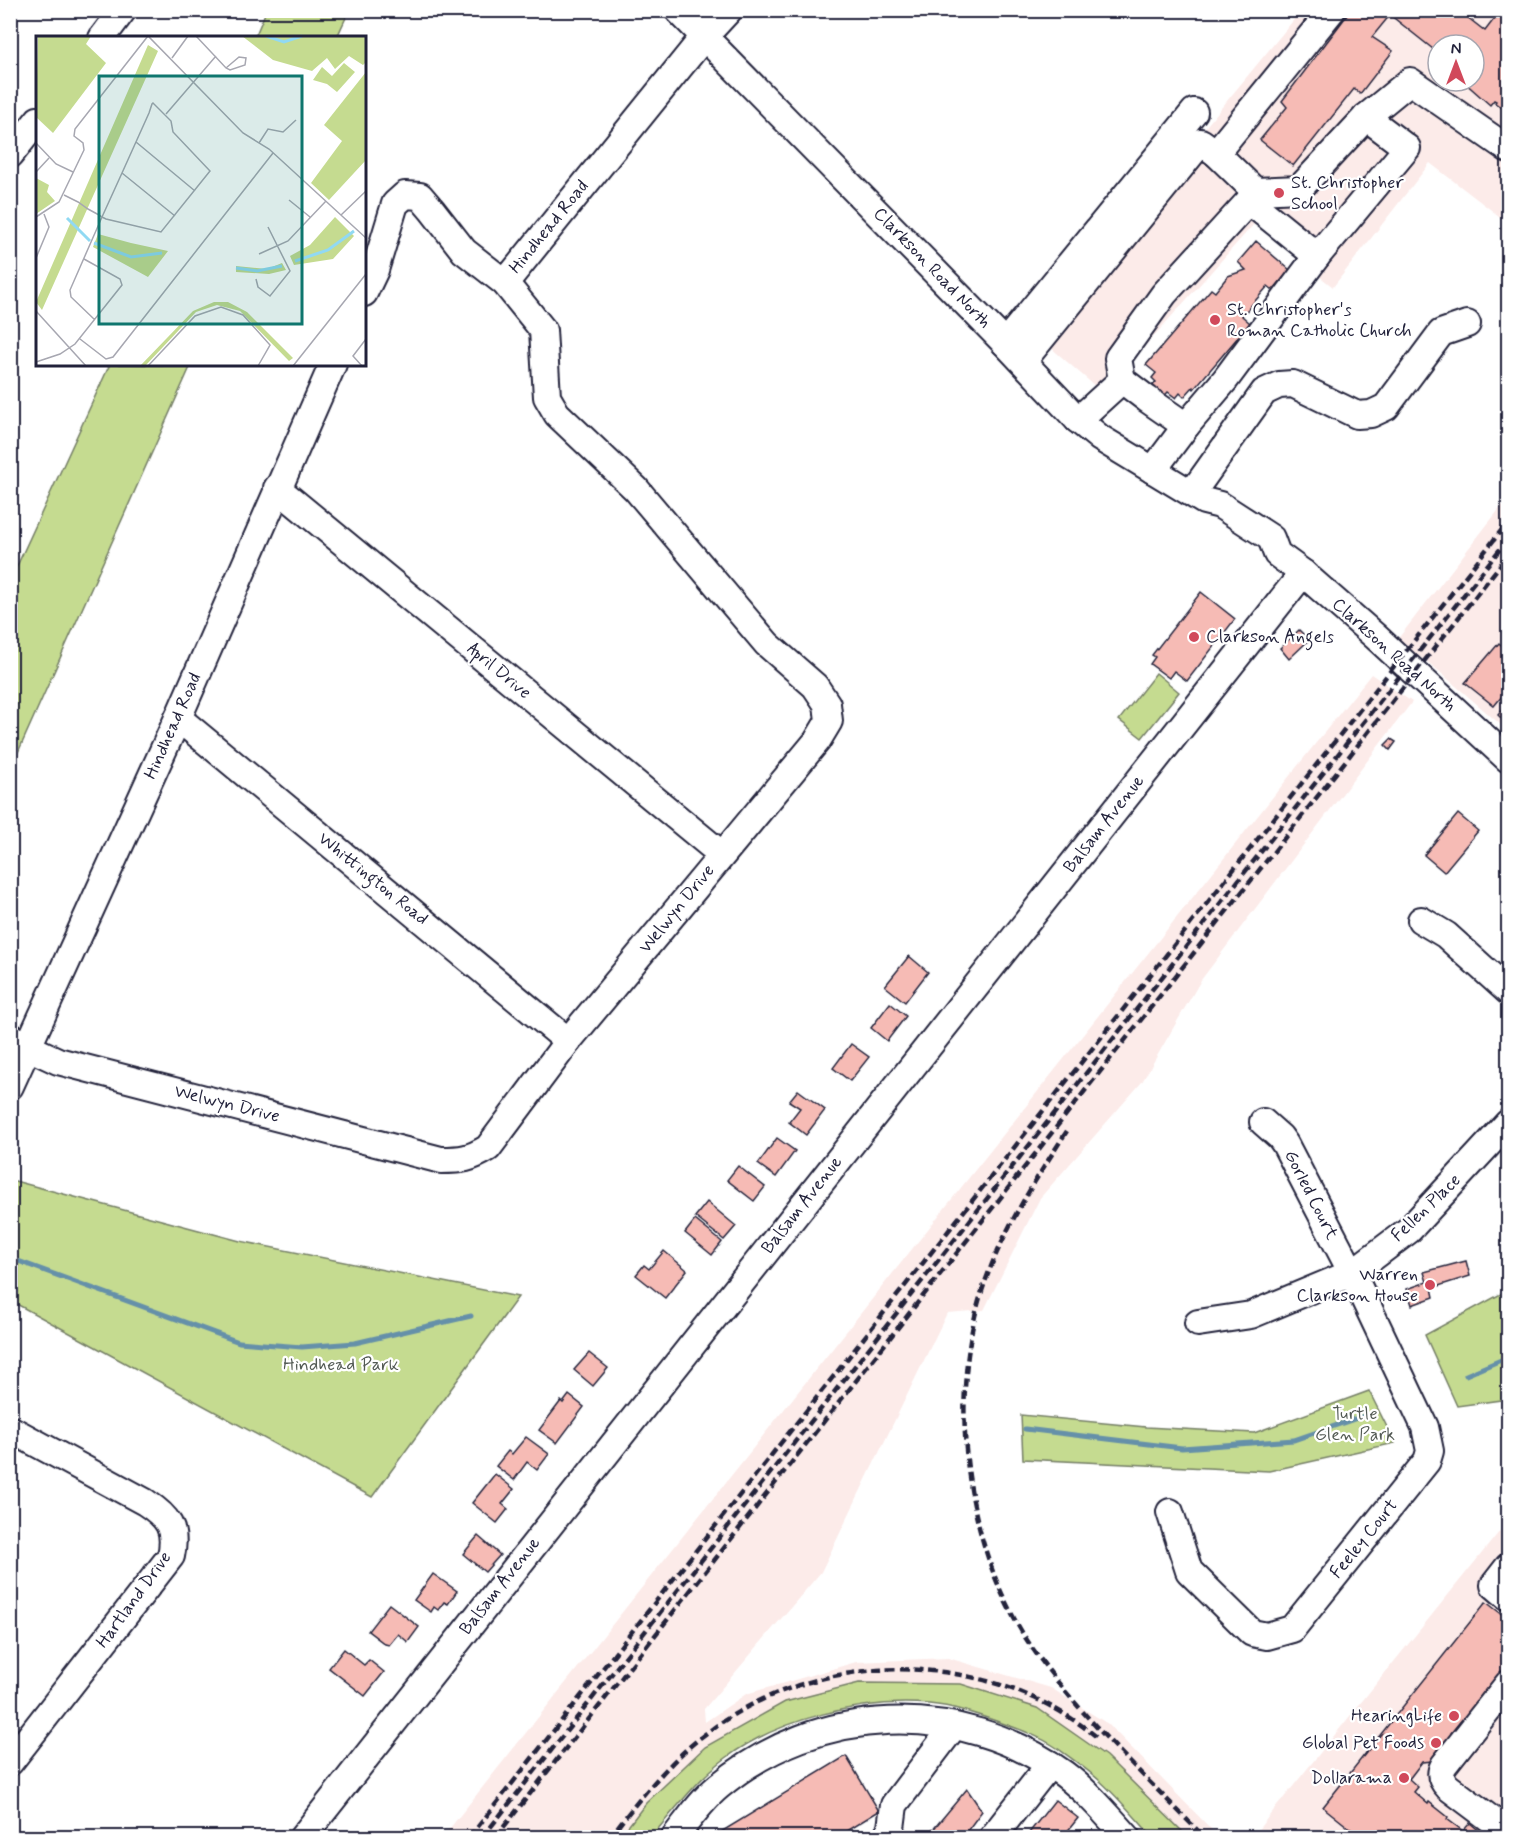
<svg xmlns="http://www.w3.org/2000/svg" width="1519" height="1848" font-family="Mynerve,sans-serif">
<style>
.built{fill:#fcebe9;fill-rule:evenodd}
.green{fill:#c5db90;stroke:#747e66;stroke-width:1.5}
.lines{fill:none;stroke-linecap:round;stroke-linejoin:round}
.stream{stroke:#6590a9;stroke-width:5}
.building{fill:#f6bbb5;stroke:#22223b;stroke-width:1.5}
.minor-casing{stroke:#22223b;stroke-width:30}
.minor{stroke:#fff;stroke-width:26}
.rail{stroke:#22223b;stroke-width:4.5;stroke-dasharray:9 4.5;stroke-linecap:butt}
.poi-dot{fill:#d1495b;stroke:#fff;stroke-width:2}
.labels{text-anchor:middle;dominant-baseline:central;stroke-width:4.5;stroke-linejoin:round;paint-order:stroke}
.poi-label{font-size:18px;fill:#22223b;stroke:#fff;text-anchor:end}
.street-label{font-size:18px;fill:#22223b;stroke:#fff}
.park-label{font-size:18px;fill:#535a54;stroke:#fff}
.inset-river{fill:none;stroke:#91d9f3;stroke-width:3}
.inset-road{fill:none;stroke:#a7a7b1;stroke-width:1.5}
.view{fill:#0f766e;fill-opacity:0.15;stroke:#0f766e;stroke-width:3}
.inset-edge{fill:none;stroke:#22223b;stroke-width:3}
</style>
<rect width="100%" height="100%" fill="#fff"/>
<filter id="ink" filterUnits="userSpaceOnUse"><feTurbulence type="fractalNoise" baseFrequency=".0167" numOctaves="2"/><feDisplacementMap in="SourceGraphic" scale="12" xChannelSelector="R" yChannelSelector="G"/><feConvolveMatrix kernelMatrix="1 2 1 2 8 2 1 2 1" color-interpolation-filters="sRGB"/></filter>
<g filter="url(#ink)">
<!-- built -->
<g class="built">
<path d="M1301,11H1508V223L1430,163L1333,287L1254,224L1103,393L1035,334ZM1438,45H1474V81H1438Z"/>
<polygon points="1508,498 1508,731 1434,667 1397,640"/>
<polygon points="1371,674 1412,702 1201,980 1142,1082 1040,1198 984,1310 947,1313 821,1572 704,1709 705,1722 746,1694 856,1662 948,1658 1051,1688 1108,1724 1219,1837 1188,1837 1106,1756 961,1684 785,1702 646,1803 620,1837 442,1838"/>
<polygon points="1508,1521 1508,1837 1252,1837"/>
</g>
<!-- green -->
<g class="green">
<polygon points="266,11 266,10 349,11 337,37 255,37"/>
<polygon points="110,364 191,365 11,768 11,579"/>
<polygon points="1156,673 1179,692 1142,738 1119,720"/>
<polygon points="11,1180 240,1241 518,1297 372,1497 11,1301"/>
<polygon points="1508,1290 1508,1399 1457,1406 1425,1335"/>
<polygon points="1369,1391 1395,1443 1269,1471 1023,1459 1021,1415 1146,1427 1254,1433"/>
<path d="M859,1683L961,1684L1037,1708L1106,1756L1188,1837H1153C1136,1819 1119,1798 1100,1781C1087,1769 1071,1758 1057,1748C1039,1736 1019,1729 999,1722C976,1714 953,1706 929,1704C864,1698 778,1719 726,1758C696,1780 675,1810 651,1837H620L646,1803L705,1747L785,1702Z"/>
</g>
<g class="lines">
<!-- stream -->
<g class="stream">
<polyline points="10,1258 239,1342 302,1347 355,1343 471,1316"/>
<polyline points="1466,1375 1508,1357"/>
<polyline points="1025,1429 1182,1448 1294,1440 1366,1415"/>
</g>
</g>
<!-- building -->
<g class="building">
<polygon points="1351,10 1458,10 1485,31 1501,10 1508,10 1508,97 1501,107 1495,103 1496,101 1494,100 1490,105 1463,81 1474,81 1474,45 1438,45 1438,53 1390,15 1372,37 1393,51 1360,94 1354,89 1293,166 1260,140 1287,107 1282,101"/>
<polygon points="1256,241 1290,270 1273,290 1268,286 1242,316 1250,323 1194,389 1193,387 1184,397 1180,393 1176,398 1168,392 1158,403 1146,393 1156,382 1152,378 1156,373 1146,365 1211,289 1215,292 1228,276 1246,270 1238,262"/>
<polygon points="1201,592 1235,619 1187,681 1174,671 1169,678 1150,664 1155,657 1152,655"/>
<polygon points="1299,630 1309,640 1289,659 1280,648"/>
<polygon points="1499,643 1508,651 1508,660 1501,670 1508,676 1508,689 1494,706 1465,683"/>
<polygon points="1508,703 1508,725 1498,715"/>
<polygon points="1391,739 1396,742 1390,750 1385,745"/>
<polygon points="1458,814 1478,831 1444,872 1424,855"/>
<polygon points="909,956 928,972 905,1002 885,986"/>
<polygon points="890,1003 906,1016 887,1041 871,1028"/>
<polygon points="851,1044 869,1057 850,1081 833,1068"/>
<polygon points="798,1090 825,1110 806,1135 789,1122 800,1108 789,1101"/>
<polygon points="777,1138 795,1151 776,1177 758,1164"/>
<polygon points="738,1166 765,1187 754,1201 727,1180"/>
<polygon points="707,1202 736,1226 724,1240 695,1217"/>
<polygon points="695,1220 722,1242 712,1255 685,1233"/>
<polygon points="664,1251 687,1270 665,1298 636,1275 644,1265 649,1269"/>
<polygon points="1466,1261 1470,1276 1432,1288 1434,1297 1412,1305 1407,1289 1427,1282 1424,1272"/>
<polygon points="589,1353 608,1368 593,1386 574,1370"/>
<polygon points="569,1395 584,1407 557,1443 539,1430 561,1401 563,1403"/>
<polygon points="526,1437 549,1454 537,1470 527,1462 514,1480 496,1466 508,1451 512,1454"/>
<polygon points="495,1474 514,1489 502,1504 508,1509 497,1523 472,1503"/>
<polygon points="478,1536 500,1555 485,1572 463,1554"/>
<polygon points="433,1574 457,1591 448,1604 444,1602 438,1610 434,1607 431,1612 414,1600"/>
<polygon points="1486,1602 1508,1619 1508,1668 1491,1690 1487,1688 1480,1697 1482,1699 1462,1724 1460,1722 1451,1733 1454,1735 1433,1761 1422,1762 1409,1779 1418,1787 1414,1792 1428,1804 1429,1802 1448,1817 1447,1819 1463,1831 1470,1823 1488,1838 1362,1838 1323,1807"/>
<polygon points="389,1604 419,1627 408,1642 398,1634 389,1645 385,1644 368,1631"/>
<polygon points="344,1649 364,1665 369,1660 384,1672 365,1696 329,1668"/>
<polygon points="846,1756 879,1811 835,1838 711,1838"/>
<polygon points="967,1789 982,1811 962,1838 926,1838"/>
<polygon points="1055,1800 1078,1818 1062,1838 1025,1838"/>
</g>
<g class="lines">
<defs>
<g id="minor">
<polyline points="678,10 1005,343 1078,420 1100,438 1204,501 1220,505 1271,538 1277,554 1303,573 1376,637 1508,759"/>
<polyline points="102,38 123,10"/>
<polyline points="1216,153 1332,10"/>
<polyline points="10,155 38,120"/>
<polyline points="1249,201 1317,256"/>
<polyline points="505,283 703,38 729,10"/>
<polyline points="1005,343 1194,112"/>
<polyline points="1023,361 1201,142 1216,153 1255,191 1299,189 1366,117 1410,81 1508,149"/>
<polyline points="1122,380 1147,399 1186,426"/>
<polyline points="1078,420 1122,380 1118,358 1164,294 1249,201 1255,191"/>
<polyline points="1153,470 1186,426 1225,380 1317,256 1407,148 1366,117"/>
<polyline points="277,488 721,854"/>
<polyline points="1192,493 1264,392 1279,385 1293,384 1357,415 1371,414 1386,407 1441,333 1467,324"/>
<polyline points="178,718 568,1041"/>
<polyline points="1421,920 1446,935 1508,991"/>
<path d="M10,1036L28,1047L58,1061L441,1160C462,1160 470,1159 488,1148L568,1041L817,741L829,721L827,704L815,686L767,644L636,489L557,414L547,397L543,330L505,283L464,251L432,210L420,196L405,195L395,204L375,270L364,293"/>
<polyline points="10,1086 178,718 333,364"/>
<polyline points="1198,1323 1251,1315 1352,1273 1409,1230 1508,1123"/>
<path d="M10,1429L145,1502C168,1517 177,1528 171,1556L10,1762"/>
<polyline points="1170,1512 1189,1571 1252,1633 1267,1636 1292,1629 1427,1461 1430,1451 1425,1427 1352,1273 1285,1144 1280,1137 1263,1122"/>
<polyline points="1508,1567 1494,1585 1508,1597"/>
<path d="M1508,1684L1444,1765C1439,1774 1441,1780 1448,1787L1508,1832"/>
<polyline points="302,1838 1303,573"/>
<path d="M674,1838C688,1820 701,1801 719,1786C818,1704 959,1698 1064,1774C1088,1792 1108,1816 1128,1838"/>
<polyline points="886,1838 891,1828 894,1805 954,1726"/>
<polyline points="992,1838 1050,1764"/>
</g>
</defs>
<!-- minor casing -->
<use href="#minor" class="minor-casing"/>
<!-- minor -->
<use href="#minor" class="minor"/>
<!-- rail -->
<g class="rail">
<path d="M1067,1131C1037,1177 1008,1222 988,1274C944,1388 963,1549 1033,1649C1082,1719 1146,1777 1205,1838"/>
<polyline points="469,1838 1508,522"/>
<polyline points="482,1838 1508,539"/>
<polyline points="495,1838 1508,555"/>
<path d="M609,1838C640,1798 671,1758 712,1729C825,1647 990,1649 1098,1738"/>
</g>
</g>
</g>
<!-- markers -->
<g class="poi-dot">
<circle cx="1279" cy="193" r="6"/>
<circle cx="1215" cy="320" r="6"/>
<circle cx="1194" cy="637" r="6"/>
<circle cx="1430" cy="1285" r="6"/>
<circle cx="1454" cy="1716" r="6"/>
<circle cx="1436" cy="1743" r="6"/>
<circle cx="1404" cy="1778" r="6"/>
</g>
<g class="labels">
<!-- poi labels -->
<g class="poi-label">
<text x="1291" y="183" text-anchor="start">St. Christopher<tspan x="1291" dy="21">School</tspan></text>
<text x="1227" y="310" text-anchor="start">St. Christopher's<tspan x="1227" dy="21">Roman Catholic Church</tspan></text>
<text x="1206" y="637" text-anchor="start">Clarkson Angels</text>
<text x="1418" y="1275">Warren<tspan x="1418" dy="21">Clarkson House</tspan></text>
<text x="1442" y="1716">HearingLife</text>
<text x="1424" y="1743">Global Pet Foods</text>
<text x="1392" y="1778">Dollarama</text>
</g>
<!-- street labels -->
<g class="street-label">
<text transform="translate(549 227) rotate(-51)">Hindhead Road</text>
<text transform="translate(932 268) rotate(46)">Clarkson Road North</text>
<text transform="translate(1394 655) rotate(42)">Clarkson Road North</text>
<text transform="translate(499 671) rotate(40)">April Drive</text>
<text transform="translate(173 726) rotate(-66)">Hindhead Road</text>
<text transform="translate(1104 824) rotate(-52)">Balsam Avenue</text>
<text transform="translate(373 879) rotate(39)">Whittington Road</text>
<text transform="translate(677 909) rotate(-51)">Welwyn Drive</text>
<text transform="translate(227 1104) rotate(14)">Welwyn Drive</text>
<text transform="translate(1311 1195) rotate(63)">Gorled Court</text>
<text transform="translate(802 1205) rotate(-52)">Balsam Avenue</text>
<text transform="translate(1426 1208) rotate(-44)">Fellen Place</text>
<text transform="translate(1364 1539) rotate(-51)">Feeley Court</text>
<text transform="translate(500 1586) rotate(-52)">Balsam Avenue</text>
<text transform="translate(134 1600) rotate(-54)">Hartland Drive</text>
</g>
<!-- park labels -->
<g class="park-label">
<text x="341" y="1365">Hindhead Park</text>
<text x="1355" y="1414">Turtle<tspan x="1355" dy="21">Glen Park</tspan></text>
</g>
</g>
<!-- overview -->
<g transform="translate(36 36)">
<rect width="330" height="330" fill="#fff"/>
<path d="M2,0H55L50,8L70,27L17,97L0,81ZM206,0H330V26L327,29L313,20L299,33L291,22L276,35L237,24ZM112,9L122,15L6,274L0,266ZM308,27L319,36L301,56L291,48L277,44L286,31L296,40ZM330,36V124L293,164L275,147L306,105L288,89ZM0,142L13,149L11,156L19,165L0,178ZM299,181L318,200L297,223L258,229L254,220L274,209ZM62,198L95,207L132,215L112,241L57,211ZM246,227L250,234L233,238L200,236V230L231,233ZM178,266H192L211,276L257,322L253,325L204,275L181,269L160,276L110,329L104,330L157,275Z" fill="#c5db90"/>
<path class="inset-river" d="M230,0L248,6L266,0M31,182L54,205M58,207L95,221L126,217M259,225L292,214L318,195M200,232L221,235L246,230"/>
<path class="inset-road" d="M160,0L190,32L194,34L209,29L210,22L203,21L190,32M136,22L152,0M130,78L180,20M100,106L159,155M0,107L20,128L37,136M223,107L232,93L247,96L260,84M0,136L13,122M86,137L139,180M28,159L42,166L52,173L63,179L66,181L70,183L125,196L174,135L137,96L135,85L117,67L116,68L113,77L86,137L66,181L34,254L35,261L59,284M253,164L274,181M305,179L330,155M0,181L23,166L48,114L47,107L38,100L39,93L112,0L207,97L233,113L330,202M223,218L252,205L290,165M0,222L13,191L8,178M220,243L222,251L234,260L254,235L232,191M0,275L50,330M44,303L70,323L77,321L237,117M0,326L24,318L39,308L86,249L84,243L48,223M112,330L159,280L185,271L207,279L234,309L222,330M257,330L330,238M326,330L317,320L330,303"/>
<path class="view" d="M63,40H266V288H63Z"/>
<rect width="330" height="330" class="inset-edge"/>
</g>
<!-- margin -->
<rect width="1519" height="1848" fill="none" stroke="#fff" stroke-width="36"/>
<rect x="18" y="18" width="1483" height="1812" fill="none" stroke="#22223b" stroke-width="2" filter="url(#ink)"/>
<!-- north arrow -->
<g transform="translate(1456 63)"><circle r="28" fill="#ffffff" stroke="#a7a7b1" stroke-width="1.5"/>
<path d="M0-4.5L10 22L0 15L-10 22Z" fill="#d1495b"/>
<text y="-9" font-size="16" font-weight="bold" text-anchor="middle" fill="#22223b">N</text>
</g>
</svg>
